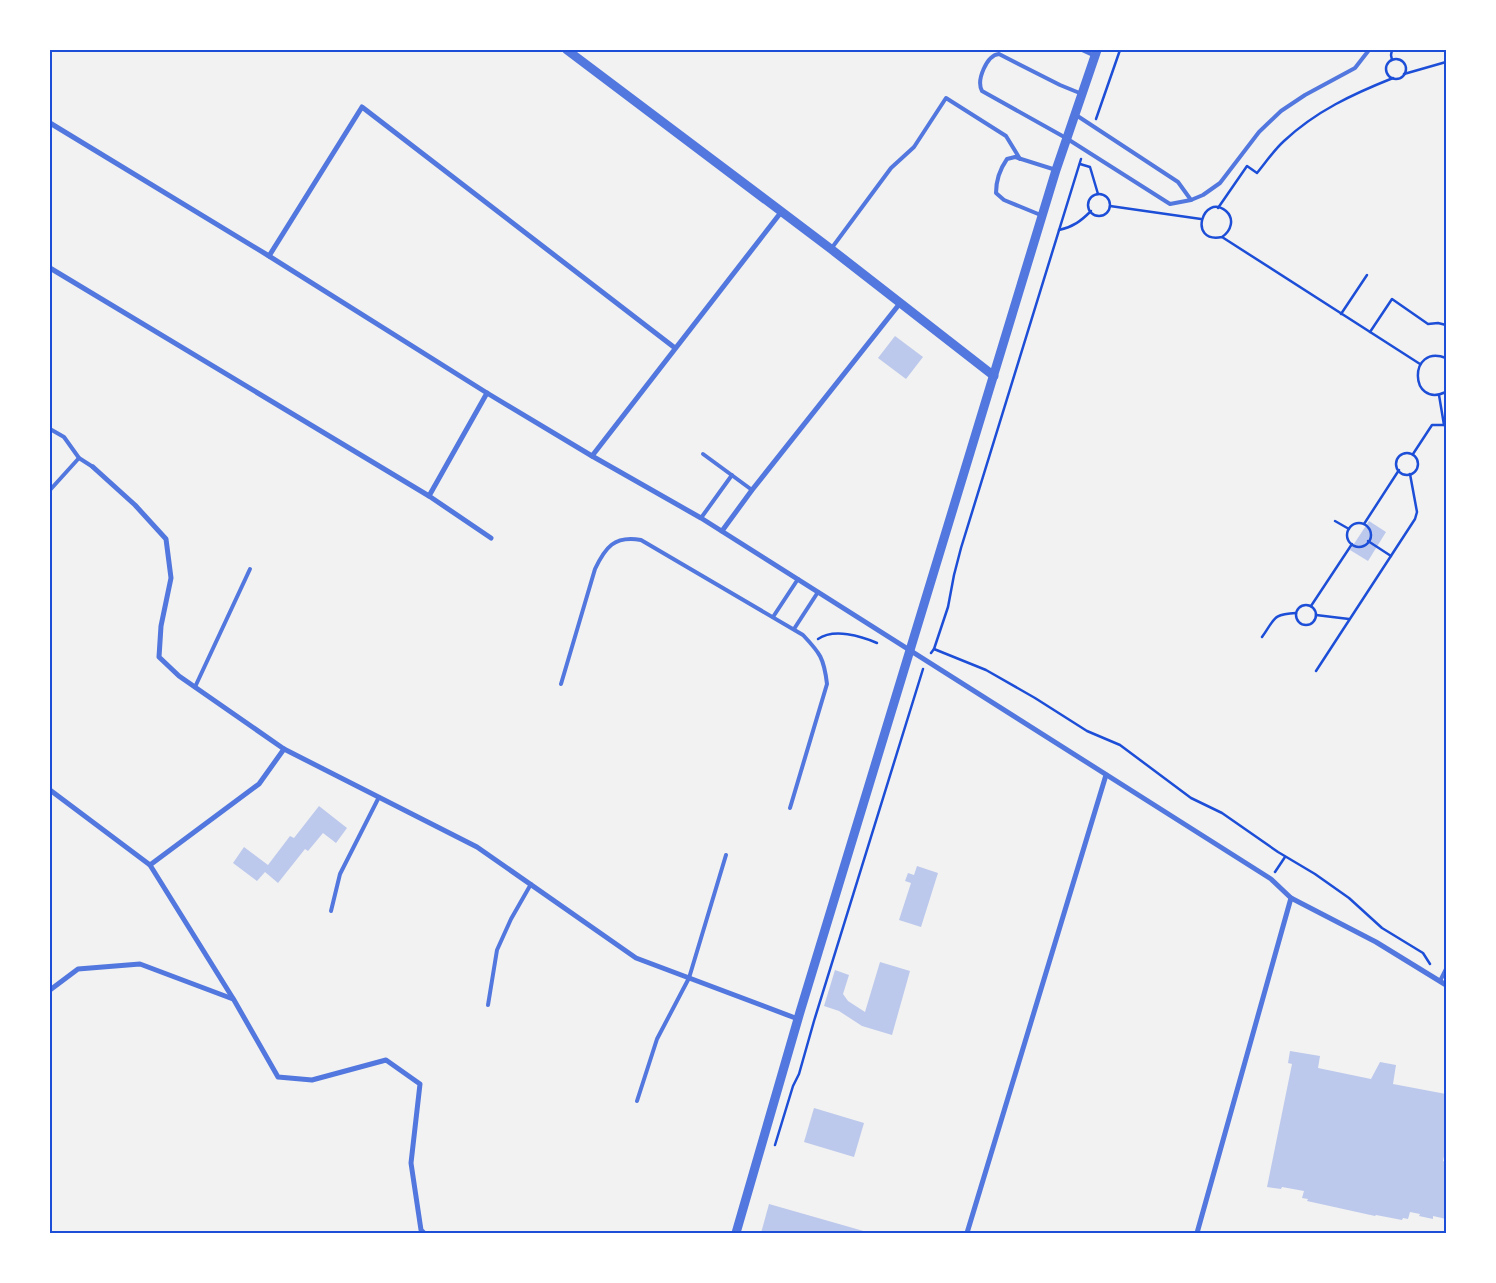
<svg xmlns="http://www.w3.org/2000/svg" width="1496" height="1283" font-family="Spectral,serif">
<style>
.building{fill:#bdc9ec}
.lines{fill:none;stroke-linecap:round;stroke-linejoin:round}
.path{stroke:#1d4ed8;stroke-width:2.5}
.service{stroke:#5277de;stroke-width:4}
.minor{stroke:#5277de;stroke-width:5}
.tertiary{stroke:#5277de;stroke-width:9}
.neatline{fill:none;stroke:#1d4ed8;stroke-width:2}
</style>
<rect width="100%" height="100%" fill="#f2f2f2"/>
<!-- building -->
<g class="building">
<polygon points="895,336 923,357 906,379 878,358"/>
<polygon points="1369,521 1386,532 1368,561 1350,550"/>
<polygon points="319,806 347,828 336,843 323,833 308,851 305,849 278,883 265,872 257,881 233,863 244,847 268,865 290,836 294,838"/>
<polygon points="917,866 938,873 921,927 899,920 911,883 905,881 908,873 914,875"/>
<polygon points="880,962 910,971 892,1035 862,1026 839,1011 824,1006 835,970 849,975 843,994 848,1001 865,1012"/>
<polygon points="1290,1051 1320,1056 1318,1068 1371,1079 1380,1062 1396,1065 1393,1084 1446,1094 1446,1147 1443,1161 1446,1162 1446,1219 1433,1216 1433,1219 1419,1216 1420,1214 1410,1212 1408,1219 1403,1218 1402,1220 1376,1215 1375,1216 1307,1201 1308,1199 1302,1198 1304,1191 1282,1187 1281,1189 1267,1187 1292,1064 1288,1063"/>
<polygon points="814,1108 864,1123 854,1157 804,1142"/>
<polygon points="769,1204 867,1232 867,1233 761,1233"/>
</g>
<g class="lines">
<!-- path -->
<g class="path">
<circle cx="1396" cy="69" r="10"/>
<polyline points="1392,60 1391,55 1392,50"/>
<polyline points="1404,74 1446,62"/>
<polyline points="1096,119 1120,50"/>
<polyline points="1080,164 1090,167 1098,194"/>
<circle cx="1099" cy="205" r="11"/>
<polyline points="1110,206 1201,219"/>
<path d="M1218,208L1247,166L1257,173C1266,162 1274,150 1284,141C1316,111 1353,94 1393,78"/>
<path d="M1059,230C1073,227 1081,221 1091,211"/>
<path d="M1222,237C1231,231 1235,219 1226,211C1203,192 1187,244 1222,237L1420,364"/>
<polyline points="1341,314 1367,275"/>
<polyline points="1370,332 1392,299 1428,324 1438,323 1446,325"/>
<path d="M1446,358C1408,343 1409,409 1446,392"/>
<polyline points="1439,395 1444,425"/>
<circle cx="1407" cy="464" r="11"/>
<polyline points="1413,454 1432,425 1446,425"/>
<polyline points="1335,521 1349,529"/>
<circle cx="1359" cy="535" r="12"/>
<polyline points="1364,524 1399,470"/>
<polyline points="1368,541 1391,556"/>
<circle cx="1306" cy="615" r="10"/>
<polyline points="1311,606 1352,544"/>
<polyline points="1316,615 1349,619"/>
<path d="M1262,637C1275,619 1272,614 1296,613"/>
<path d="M818,639C834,628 861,636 877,643"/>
<polyline points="934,649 986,670 1035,698 1087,731 1120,745 1191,798 1222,813 1278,852 1315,874 1349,898 1382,928 1423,953 1430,964"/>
<polyline points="931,653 934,649 948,607 954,575 961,548 1081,159"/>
<polyline points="1316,671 1415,519 1417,512 1410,474"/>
<polyline points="1275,872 1285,857"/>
<polyline points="775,1145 793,1086 799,1074 814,1021 923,669"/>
</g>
<!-- service -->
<g class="service">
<polyline points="1082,50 1095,56"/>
<path d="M1082,94L1060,85L999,54C987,55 976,80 982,91L1066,138L1170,204L1191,200"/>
<polyline points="1076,115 1178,182 1191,200 1203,195 1220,183 1259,132 1281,111 1305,95 1355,68 1369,50"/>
<path d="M1043,216L1004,200L996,193C996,181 1000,169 1007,159L1015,157L1056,170"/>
<polyline points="831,249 891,168 914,147 946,98 1006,136 1020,159"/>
<polyline points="50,429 64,437 79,458 93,467"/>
<polyline points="703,454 752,490"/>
<polyline points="50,490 79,458"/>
<polyline points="701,518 732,475"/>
<polyline points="773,617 798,579"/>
<polyline points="794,629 818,592"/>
<path d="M561,684L595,569C605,548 614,535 641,540L803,635C820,653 824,658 827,684L790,808"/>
<polyline points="195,687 250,569"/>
<polyline points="331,911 340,874 379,797"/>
<polyline points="1440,981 1446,969"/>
<polyline points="488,1005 497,950 511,919 531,884"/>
<polyline points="637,1101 657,1039 689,978 726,855"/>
</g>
<!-- minor -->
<g class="minor">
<polyline points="50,123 269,256 487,393 592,456 701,518 1271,879 1291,898 1376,942 1446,985"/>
<polyline points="269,256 362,107 675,348"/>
<polyline points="50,268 429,496 491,538"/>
<polyline points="592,456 782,211"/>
<polyline points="93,467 135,505 166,539 171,578 161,626 159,657 179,676 284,749 477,847 636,958 798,1019"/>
<polyline points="429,496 487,393"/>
<polyline points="722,531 752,490 901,302"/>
<polyline points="50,790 150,865 234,1000 278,1077 312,1080 386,1060 420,1084 411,1163 421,1230 424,1233"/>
<polyline points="150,865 259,784 284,749"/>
<polyline points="50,990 78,969 140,964 233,999"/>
<polyline points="967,1233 1106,775"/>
<polyline points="1197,1233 1291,898"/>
</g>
<!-- tertiary -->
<g class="tertiary">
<polyline points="567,50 831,249 994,376"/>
<polyline points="736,1233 800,1012 1056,170 1097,50"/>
</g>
</g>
<!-- border -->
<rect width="1496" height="1283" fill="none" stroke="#ffffff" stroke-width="102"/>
<rect x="51" y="51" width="1394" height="1181" class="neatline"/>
</svg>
